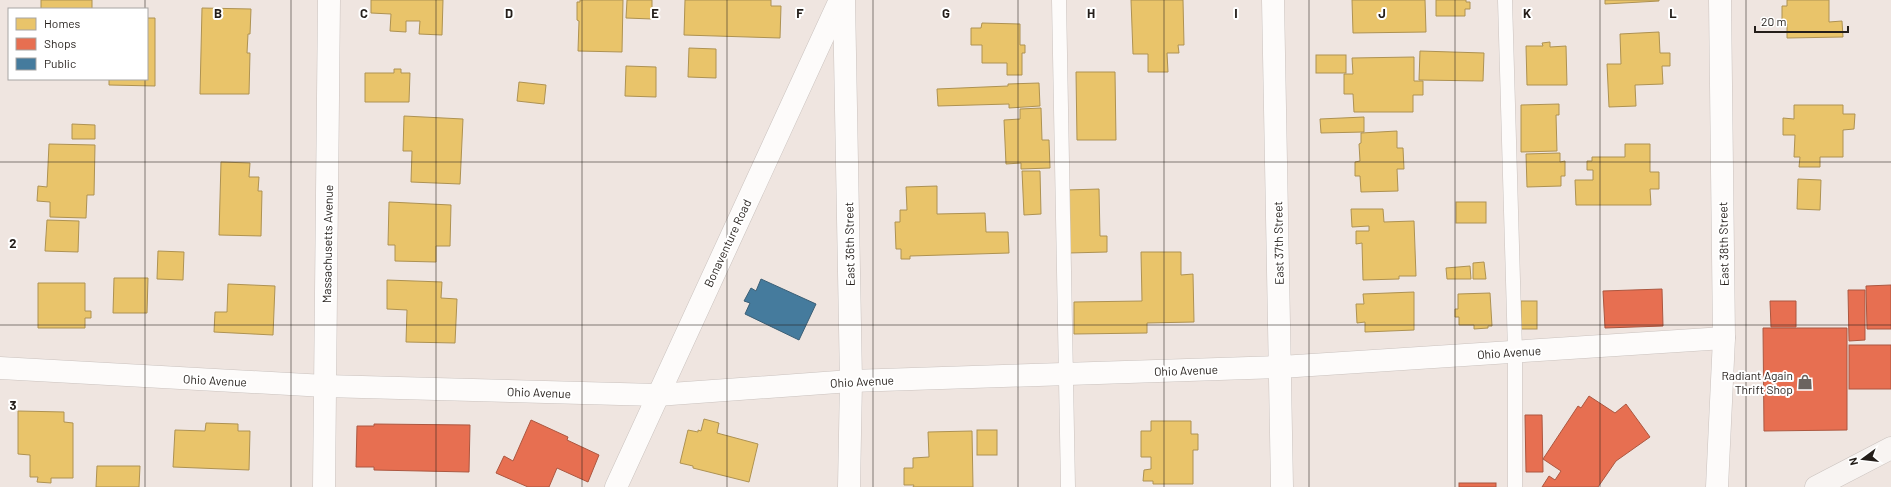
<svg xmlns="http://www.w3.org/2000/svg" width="1891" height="487" font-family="Barlow,sans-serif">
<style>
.homes{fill:#e9c46a;stroke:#ae9252}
.shops{fill:#e76f51;stroke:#ac5740}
.public{fill:#457b9d;stroke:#3b5f76}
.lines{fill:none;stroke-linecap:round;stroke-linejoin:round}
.service-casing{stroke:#cac2be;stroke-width:15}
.minor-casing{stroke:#cac2be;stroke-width:23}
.tertiary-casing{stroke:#cac2be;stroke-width:23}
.secondary-casing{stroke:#cac2be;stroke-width:23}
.service{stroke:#fdfbfa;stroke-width:14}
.minor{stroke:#fdfbfa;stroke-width:22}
.tertiary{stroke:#fdfbfa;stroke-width:22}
.secondary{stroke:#f8f4f2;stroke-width:22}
.grid{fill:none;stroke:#241e1a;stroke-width:1;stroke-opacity:0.55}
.labels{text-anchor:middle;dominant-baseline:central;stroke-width:4;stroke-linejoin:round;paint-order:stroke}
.street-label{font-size:12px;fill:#241e1a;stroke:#fff}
.poi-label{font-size:12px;fill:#241e1a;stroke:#fff;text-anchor:end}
.grid-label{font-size:13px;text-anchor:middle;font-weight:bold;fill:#241e1a;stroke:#fff;stroke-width:4;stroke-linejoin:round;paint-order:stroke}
</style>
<rect width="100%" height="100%" fill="#efe5e0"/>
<!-- homes -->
<g class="homes">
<rect x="41" y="0" width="51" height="9"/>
<polygon points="371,0 443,0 442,35 419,34 420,21 406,21 406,32 390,31 391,14 371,13"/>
<polygon points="580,0 623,0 622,52 578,51 579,21 577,20 577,2 580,2"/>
<polygon points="627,0 652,0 652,19 626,18"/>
<polygon points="685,0 771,0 771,6 781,6 780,38 684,35"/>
<polygon points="1131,0 1183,0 1184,45 1178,45 1179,53 1167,53 1168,72 1148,72 1148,54 1133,54"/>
<polygon points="1352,0 1425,0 1426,32 1353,33"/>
<polygon points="1436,0 1466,0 1466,2 1470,2 1470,9 1465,9 1465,16 1436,16"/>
<polygon points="1605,0 1659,0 1659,1 1605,4"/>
<polygon points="1787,0 1829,0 1829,22 1842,21 1843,37 1787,38 1787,24 1782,24 1782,6 1787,6"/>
<polygon points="202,8 251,9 250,34 248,34 247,53 250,53 249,94 200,94"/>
<polygon points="147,18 155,18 155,86 109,85 109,79 147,79"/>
<polygon points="982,23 1020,24 1020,45 1025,45 1025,53 1022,53 1022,75 1007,75 1007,63 982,63 982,45 971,45 971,28 981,28"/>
<polygon points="1659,32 1660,53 1670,53 1670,66 1662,66 1663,84 1635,85 1636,106 1609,107 1607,64 1621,64 1620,34"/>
<polygon points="1550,42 1550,47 1566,46 1567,85 1527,85 1526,46 1543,46 1542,43"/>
<polygon points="689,48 716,49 716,78 688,77"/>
<polygon points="1420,51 1484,53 1483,81 1419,80"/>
<rect x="1316" y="55" width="30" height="18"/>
<polygon points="1414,57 1414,81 1423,81 1423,95 1413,95 1413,112 1354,112 1353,94 1344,94 1344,74 1353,74 1352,58"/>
<polygon points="626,66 656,67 656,97 625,96"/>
<polygon points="394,69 401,69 401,73 410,73 409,102 365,102 365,73 394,73"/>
<polygon points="1076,72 1115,72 1116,140 1077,140"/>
<polygon points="519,82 546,85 544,104 517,101"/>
<polygon points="1039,83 1040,106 1009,108 1009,104 938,106 937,89 1008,86 1008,84"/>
<polygon points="1559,104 1559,115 1556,115 1557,151 1521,152 1521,105"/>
<polygon points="1794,105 1843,105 1843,114 1855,114 1854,129 1843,130 1843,157 1820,157 1820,167 1799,167 1800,157 1794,157 1795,135 1783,135 1783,118 1794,119"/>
<polygon points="1041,108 1042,140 1049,140 1050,168 1021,169 1021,163 1006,164 1004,120 1020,119 1020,109"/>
<polygon points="404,116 463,119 460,184 411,182 412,151 403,151"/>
<polygon points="1364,117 1364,132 1321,133 1320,119"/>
<polygon points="72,124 95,125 95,139 72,139"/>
<polygon points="1397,131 1397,148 1403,148 1404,169 1397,169 1398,191 1361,192 1360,176 1355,176 1355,162 1360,161 1359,144 1361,143 1361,133"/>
<polygon points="49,144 95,145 94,195 87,195 86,218 50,217 50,202 37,201 38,186 47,187"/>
<polygon points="1625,144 1650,144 1650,172 1659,172 1659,189 1650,189 1651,205 1576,205 1575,180 1593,180 1593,170 1587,170 1587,161 1592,161 1592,157 1625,157"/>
<polygon points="1560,153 1560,162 1565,161 1565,176 1561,176 1561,186 1527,187 1526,154"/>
<polygon points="221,162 250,163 249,177 259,177 258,191 262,191 261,236 219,235"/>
<polygon points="1022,171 1040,171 1041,214 1024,215"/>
<polygon points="1798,179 1821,180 1820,210 1797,209"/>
<polygon points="937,186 937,214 985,213 986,232 1008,232 1009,253 910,256 910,259 901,259 901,249 896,249 895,222 900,222 900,210 907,210 906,187"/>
<polygon points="1099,189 1100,236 1107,236 1107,252 1069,253 1067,190"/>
<polygon points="389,202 451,205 450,246 436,246 436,262 395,261 395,245 388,245"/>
<rect x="1456" y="202" width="30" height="21"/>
<polygon points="1351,209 1383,209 1384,222 1414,221 1416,276 1399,276 1399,279 1363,280 1362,243 1356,244 1356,231 1369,231 1369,226 1352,227"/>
<polygon points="47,220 79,221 78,252 45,251"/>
<polygon points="158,251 184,252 183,280 157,279"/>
<polygon points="1141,252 1181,252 1181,275 1193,274 1194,322 1147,323 1147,333 1074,334 1074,302 1142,301"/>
<polygon points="1484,262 1486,279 1473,279 1473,263"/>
<polygon points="1470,266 1471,279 1447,279 1446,268"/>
<polygon points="114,278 148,278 147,313 113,313"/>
<polygon points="387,280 442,282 441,298 457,299 455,343 406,342 407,310 387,309"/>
<polygon points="38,283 85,283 85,311 91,311 91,318 85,318 85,328 38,328"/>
<polygon points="228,284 275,286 273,335 214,332 215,312 227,312"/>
<polygon points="1414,292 1414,330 1365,332 1365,322 1357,323 1356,304 1364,304 1363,294"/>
<polygon points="1490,293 1492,326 1488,326 1488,328 1474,329 1474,325 1459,325 1459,317 1455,317 1455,309 1458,309 1458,294"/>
<rect x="1521" y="301" width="16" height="28"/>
<polygon points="18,411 64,412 64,422 73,423 73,478 51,478 51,483 37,482 38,477 30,477 30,455 18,454"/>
<polygon points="704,419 719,423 717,433 758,444 749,482 693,468 693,466 680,463 688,430 698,432 698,430 701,431"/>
<polygon points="1151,421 1191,421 1191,434 1198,434 1198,450 1193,450 1193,484 1153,484 1153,481 1143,481 1144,470 1151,469 1151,457 1141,457 1141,431 1151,431"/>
<polygon points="206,423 238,424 238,431 250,431 249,470 173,467 175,430 205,431"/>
<rect x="977" y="430" width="20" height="25"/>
<polygon points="972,431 973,487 913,487 914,485 904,485 904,468 913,468 913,458 929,457 928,432"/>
<polygon points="97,466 140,466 139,487 96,487"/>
</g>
<!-- shops -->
<g class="shops">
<polygon points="1891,285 1891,329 1867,329 1866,286"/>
<polygon points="1662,289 1663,326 1605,328 1603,291"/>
<polygon points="1848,290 1865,290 1865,340 1849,341"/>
<polygon points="1770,301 1796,301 1796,327 1771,327"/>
<polygon points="1763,328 1847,328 1847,430 1764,431"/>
<rect x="1849" y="345" width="42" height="44"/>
<polygon points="1589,396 1615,413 1626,404 1650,437 1616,461 1598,487 1542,487 1549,476 1555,480 1561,471 1543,459 1578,406 1581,408"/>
<polygon points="1525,415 1542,415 1543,472 1526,472"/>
<polygon points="531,420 568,437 567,440 599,455 588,482 557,468 549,487 528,487 496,473 504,456 513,461"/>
<polygon points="374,424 470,425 469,472 374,470 374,467 356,467 357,426 374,426"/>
<rect x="1459" y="483" width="37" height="4"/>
</g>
<!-- public -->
<polygon class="public" points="761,279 816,304 799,340 745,314 750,303 744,301 751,288 756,291"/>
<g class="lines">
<defs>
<g id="service">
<polyline points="1059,0 1068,487"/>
<polyline points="1505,0 1515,351 1515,487"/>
</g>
<g id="minor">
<polyline points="1273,0 1282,487"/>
<polyline points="0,368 325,386 657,395 851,381 1281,367 1724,338"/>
<polyline points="324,487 329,0"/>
<polyline points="616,487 840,0"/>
<polyline points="1717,487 1724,338 1720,0"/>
</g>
<polyline id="tertiary" points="844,0 851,381 849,487"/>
<polyline id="secondary" points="1816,487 1891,448"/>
</defs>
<!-- service casing -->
<use href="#service" class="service-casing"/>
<!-- minor casing -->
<use href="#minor" class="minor-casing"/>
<!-- tertiary casing -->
<use href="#tertiary" class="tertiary-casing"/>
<!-- secondary casing -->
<use href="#secondary" class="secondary-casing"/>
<!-- service -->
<use href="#service" class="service"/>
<!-- minor -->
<use href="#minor" class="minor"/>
<!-- tertiary -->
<use href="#tertiary" class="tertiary"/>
<!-- secondary -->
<use href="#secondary" class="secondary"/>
</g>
<!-- grid -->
<path class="grid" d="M145,0V9M291,0V487M436,0V487M582,0V487M727,0V487M873,0V487M1018,0V487M1164,0V487M1309,0V487M1455,0V487M1600,0V487M1746,0V487M145,79V487M0,162H1891M0,325H1891"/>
<!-- icons -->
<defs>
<symbol id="shop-bare" viewBox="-9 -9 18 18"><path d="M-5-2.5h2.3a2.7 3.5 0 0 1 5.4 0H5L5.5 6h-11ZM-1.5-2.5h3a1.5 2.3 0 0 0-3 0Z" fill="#6b645f" stroke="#fff" stroke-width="2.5" paint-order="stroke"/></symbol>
</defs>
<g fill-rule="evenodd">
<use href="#shop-bare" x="1794" y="371" width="22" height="22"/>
</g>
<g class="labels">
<!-- street labels -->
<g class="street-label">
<text transform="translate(727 243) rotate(-65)">Bonaventure Road</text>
<text transform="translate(1278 243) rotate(-91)">East 37th Street</text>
<text transform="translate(327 244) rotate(-89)">Massachusetts Avenue</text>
<text transform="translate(849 244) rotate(-91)">East 36th Street</text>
<text transform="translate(1723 244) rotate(-91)">East 38th Street</text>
<text transform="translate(1509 352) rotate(-4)">Ohio Avenue</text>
<text transform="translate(1186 370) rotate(-2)">Ohio Avenue</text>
<text transform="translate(215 380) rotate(3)">Ohio Avenue</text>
<text transform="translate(862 381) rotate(-3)">Ohio Avenue</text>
<text transform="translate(539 392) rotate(2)">Ohio Avenue</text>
</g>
<!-- poi labels -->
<g class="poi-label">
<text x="1793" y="375">Radiant Again<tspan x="1793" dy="14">Thrift Shop</tspan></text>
</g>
</g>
<g class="grid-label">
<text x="218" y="18">B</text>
<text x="364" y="18">C</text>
<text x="509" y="18">D</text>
<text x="655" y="18">E</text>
<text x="800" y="18">F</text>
<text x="946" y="18">G</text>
<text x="1091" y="18">H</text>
<text x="1236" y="18">I</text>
<text x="1382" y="18">J</text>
<text x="1527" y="18">K</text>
<text x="1673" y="18">L</text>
<text x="13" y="248">2</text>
<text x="13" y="410">3</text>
</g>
<!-- legend -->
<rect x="8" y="8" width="140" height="72" fill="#ffffff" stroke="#a7a5a3"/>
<rect x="16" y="18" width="20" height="12" fill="#e9c46a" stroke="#a7a5a3"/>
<text x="44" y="28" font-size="12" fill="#241e1a">Homes</text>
<rect x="16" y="38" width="20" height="12" fill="#e76f51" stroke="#a7a5a3"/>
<text x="44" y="48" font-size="12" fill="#241e1a">Shops</text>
<rect x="16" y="58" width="20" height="12" fill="#457b9d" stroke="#a7a5a3"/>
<text x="44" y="68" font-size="12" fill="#241e1a">Public</text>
<!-- north arrow -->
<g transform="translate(1863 459) rotate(255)" stroke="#ffffff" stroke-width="3" paint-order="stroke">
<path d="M0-3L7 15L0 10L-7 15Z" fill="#241e1a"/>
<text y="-6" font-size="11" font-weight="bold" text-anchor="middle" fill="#241e1a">N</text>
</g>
<!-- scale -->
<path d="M1755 26v6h93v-6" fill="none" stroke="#241e1a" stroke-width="2"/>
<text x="1761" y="26" font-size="12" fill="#241e1a" stroke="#ffffff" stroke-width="3" paint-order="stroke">20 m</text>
</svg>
